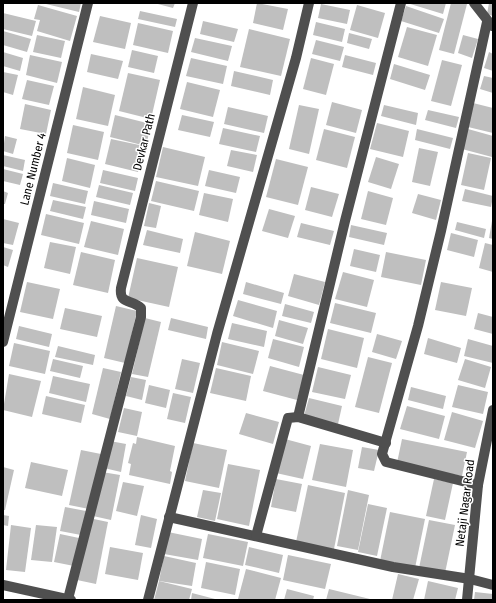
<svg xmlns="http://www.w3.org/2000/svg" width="496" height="603" font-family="'Fira Sans Condensed',sans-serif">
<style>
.building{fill:#bfbfbf}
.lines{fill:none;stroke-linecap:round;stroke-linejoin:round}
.minor{stroke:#4f4f4f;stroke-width:10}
.labels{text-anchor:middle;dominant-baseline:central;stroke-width:3;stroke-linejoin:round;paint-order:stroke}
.street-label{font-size:12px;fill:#000;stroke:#fff}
</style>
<rect width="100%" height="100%" fill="#fff"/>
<!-- building -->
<g class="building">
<polygon points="47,3 81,3 79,12 46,4"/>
<polygon points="154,3 175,3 173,8"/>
<polygon points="257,3 288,9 283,30 253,23"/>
<polygon points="407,3 446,3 443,14"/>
<polygon points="451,3 467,4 454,54 439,50"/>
<polygon points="489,3 493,3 493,16 487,14"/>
<polygon points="321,4 350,10 347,24 318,18"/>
<polygon points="38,5 77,16 70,41 37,31 40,20 34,19"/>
<polygon points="357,5 385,13 378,38 350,30"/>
<polygon points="406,6 444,19 439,33 401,21"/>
<polygon points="140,11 177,19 175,27 138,19"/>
<polygon points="3,13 36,21 32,36 3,29"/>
<polygon points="100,16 131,23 125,49 93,42"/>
<polygon points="203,21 238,29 234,42 200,34"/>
<polygon points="316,22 345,29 342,42 313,35"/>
<polygon points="138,23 173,31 168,53 133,45"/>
<polygon points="407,27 437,35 428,66 398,57"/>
<polygon points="249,29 290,39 281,76 240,67"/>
<polygon points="3,31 31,39 27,52 3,45"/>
<polygon points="349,33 372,39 369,49 347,43"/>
<polygon points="37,35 65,41 61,58 33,52"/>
<polygon points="463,35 478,39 472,58 458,53"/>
<polygon points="195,38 232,46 228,61 191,52"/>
<polygon points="316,40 344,47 340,61 312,54"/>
<polygon points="132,50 158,56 154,73 128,67"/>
<polygon points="3,52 23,58 20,71 3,66"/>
<polygon points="489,52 493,54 493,71 484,68"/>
<polygon points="91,54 123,61 118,79 87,72"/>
<polygon points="30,55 62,62 57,83 26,75"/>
<polygon points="345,55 376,63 373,75 342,67"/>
<polygon points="191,58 227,66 223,84 186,76"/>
<polygon points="311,58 334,64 326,95 303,89"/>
<polygon points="442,60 462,65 451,106 431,101"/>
<polygon points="394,64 430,75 425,90 390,79"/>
<polygon points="234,71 273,80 270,95 231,86"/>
<polygon points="3,72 18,75 13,95 3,92"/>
<polygon points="128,73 160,80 151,119 119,111"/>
<polygon points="484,76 493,78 493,93 480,89"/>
<polygon points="27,80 54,86 49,105 22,99"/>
<polygon points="187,82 220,90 213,117 180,109"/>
<polygon points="83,87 115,95 108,126 76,119"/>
<polygon points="332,102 362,110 356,133 326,125"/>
<polygon points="473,103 493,108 493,133 468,127"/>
<polygon points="25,104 51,110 46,134 20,129"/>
<polygon points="299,105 319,109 309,154 289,149"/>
<polygon points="384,105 418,113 416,125 381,116"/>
<polygon points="228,107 268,116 264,133 224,124"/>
<polygon points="428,110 459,117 456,128 425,120"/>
<polygon points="115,115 151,124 146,146 110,137"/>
<polygon points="182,115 214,122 210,137 178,130"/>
<polygon points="377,123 409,131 403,157 370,149"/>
<polygon points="73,125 104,132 98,160 67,153"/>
<polygon points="223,128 260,136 256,152 219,144"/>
<polygon points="324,129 355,137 347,168 316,160"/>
<polygon points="417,129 453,138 450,149 415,140"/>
<polygon points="468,129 493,136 492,157 462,149"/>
<polygon points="5,136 17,139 13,154 3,151"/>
<polygon points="111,139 144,146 138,172 105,164"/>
<polygon points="163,147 205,157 198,186 156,177"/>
<polygon points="419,148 438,152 430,186 412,182"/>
<polygon points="231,150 257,155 253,172 227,166"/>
<polygon points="468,153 491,158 484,190 461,185"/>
<polygon points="3,155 25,160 23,171 3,166"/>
<polygon points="376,157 399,164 391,189 368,182"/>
<polygon points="67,158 95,165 90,188 62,181"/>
<polygon points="276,159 308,167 298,205 266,197"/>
<polygon points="3,169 23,174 20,185 3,181"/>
<polygon points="103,170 138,178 135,191 100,183"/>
<polygon points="209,170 240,177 236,193 205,186"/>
<polygon points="156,181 199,191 194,211 151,201"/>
<polygon points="53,183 88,191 85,204 50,196"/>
<polygon points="99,185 133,193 130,205 96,197"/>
<polygon points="311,187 339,194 332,217 305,210"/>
<polygon points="465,189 493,196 491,207 462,201"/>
<polygon points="3,191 8,193 5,204 3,204"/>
<polygon points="368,191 393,198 386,225 361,219"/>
<polygon points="204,193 233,199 228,222 199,215"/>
<polygon points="418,194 441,200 436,220 412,213"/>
<polygon points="53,200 86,207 83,219 50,211"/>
<polygon points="94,201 129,209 126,223 91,215"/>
<polygon points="149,203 161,206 156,228 144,226"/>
<polygon points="269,209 295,216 288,238 262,231"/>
<polygon points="46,214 84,223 79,244 41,235"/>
<polygon points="3,219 19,223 13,245 3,243"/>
<polygon points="91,221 124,229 118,255 84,247"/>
<polygon points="492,221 493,221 493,239 489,238"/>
<polygon points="457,222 486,229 484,238 455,230"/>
<polygon points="301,223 334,231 330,245 297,237"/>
<polygon points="351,225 387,233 384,245 349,237"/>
<polygon points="147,230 183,239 180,253 143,245"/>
<polygon points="195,232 230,241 222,274 187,266"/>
<polygon points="451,233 478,240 474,257 447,250"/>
<polygon points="50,242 76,247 70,274 44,268"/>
<polygon points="485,243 493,245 493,272 479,268"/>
<polygon points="3,247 13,250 8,267 3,265"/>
<polygon points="354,249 380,255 376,272 350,266"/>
<polygon points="81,252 115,260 108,293 73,285"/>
<polygon points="386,252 426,260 421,285 381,277"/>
<polygon points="137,258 178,267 169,307 128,298"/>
<polygon points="343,272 374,280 367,307 335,299"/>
<polygon points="294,274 325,282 319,305 288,296"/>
<polygon points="27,282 60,289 53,319 20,312"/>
<polygon points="246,282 284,293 281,304 243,294"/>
<polygon points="441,282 472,288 466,316 435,310"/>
<polygon points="238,300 277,311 273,328 233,316"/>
<polygon points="335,303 376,313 371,333 330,323"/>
<polygon points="285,304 314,312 311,323 282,316"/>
<polygon points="116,306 137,311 125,363 104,358"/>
<polygon points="65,308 102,316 97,337 60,329"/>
<polygon points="478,313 493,317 493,334 474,329"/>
<polygon points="145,318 161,322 148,377 132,374"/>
<polygon points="171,318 208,327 206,339 168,330"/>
<polygon points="279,320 308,328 303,344 275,336"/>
<polygon points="232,323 267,331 264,347 228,339"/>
<polygon points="19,326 52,334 49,347 16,339"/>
<polygon points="328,329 364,338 357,368 321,359"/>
<polygon points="377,334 402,341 396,359 372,352"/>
<polygon points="428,338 461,348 457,363 424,354"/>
<polygon points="273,339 304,347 299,367 268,358"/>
<polygon points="468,339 493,346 493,363 464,356"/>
<polygon points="222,342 259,351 253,374 217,365"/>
<polygon points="14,343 50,351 45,374 9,366"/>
<polygon points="58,346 95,355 93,365 55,357"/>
<polygon points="368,357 392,363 379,413 355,407"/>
<polygon points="53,359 83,366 80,378 50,371"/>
<polygon points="182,359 200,363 193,393 175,389"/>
<polygon points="465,359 491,367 485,388 458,380"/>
<polygon points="270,366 304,375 297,400 263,391"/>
<polygon points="318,367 351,375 345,399 312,392"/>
<polygon points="103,368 121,372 110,419 92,414"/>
<polygon points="216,368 251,376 246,401 210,393"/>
<polygon points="9,374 41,381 32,417 3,410"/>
<polygon points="53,376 90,384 86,402 49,393"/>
<polygon points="131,377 146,380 142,400 126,396"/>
<polygon points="149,385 170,390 166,408 145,403"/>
<polygon points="458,385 488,392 483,414 452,407"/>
<polygon points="411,387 446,396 443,409 408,400"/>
<polygon points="173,393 191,397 185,423 167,419"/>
<polygon points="46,396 85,405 81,423 42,414"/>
<polygon points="309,398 342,406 338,424 304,416"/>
<polygon points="407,406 445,416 439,439 400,429"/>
<polygon points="124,408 142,412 137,436 118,432"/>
<polygon points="452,412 483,421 475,448 444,440"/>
<polygon points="246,413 279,422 273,444 239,434"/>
<polygon points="137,437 175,446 170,471 172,472 170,484 129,475 131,464 128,463 133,443 136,444"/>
<polygon points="285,439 311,446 303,479 276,473"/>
<polygon points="402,439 467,452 462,476 397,463"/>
<polygon points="110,441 126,444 121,472 104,468"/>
<polygon points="193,443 227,450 219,488 185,481"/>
<polygon points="320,444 353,450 346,487 312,480"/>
<polygon points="362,447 379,450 374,471 358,468"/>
<polygon points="81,450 101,454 89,509 69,505"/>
<polygon points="31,462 68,470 62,496 25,488"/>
<polygon points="228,464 260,470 249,526 217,519"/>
<polygon points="3,467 14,470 5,510 3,510"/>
<polygon points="102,472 120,475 111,520 93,516"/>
<polygon points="276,479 302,484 296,512 271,507"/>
<polygon points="434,479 453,483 445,520 426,516"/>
<polygon points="123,482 144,486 137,516 116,511"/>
<polygon points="308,485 345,493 334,549 296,542"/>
<polygon points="203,490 221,493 215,521 197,517"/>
<polygon points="348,490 369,495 358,550 337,546"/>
<polygon points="368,504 387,508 377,556 358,552"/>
<polygon points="65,507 86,511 81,535 60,531"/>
<polygon points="390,512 425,519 415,568 380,561"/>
<polygon points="3,515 9,516 8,526 3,525"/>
<polygon points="141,515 157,519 151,548 135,545"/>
<polygon points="89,518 108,522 96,584 77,580"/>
<polygon points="429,520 455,525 445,573 419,568"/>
<polygon points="11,525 31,528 25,572 6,570"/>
<polygon points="36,525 57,527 52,562 31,560"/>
<polygon points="168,532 202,539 198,560 164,554"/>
<polygon points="60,534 79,538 74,566 54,562"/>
<polygon points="208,534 248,542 243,566 203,558"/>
<polygon points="110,547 143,553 138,580 105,574"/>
<polygon points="249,547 283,555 279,573 245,565"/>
<polygon points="288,555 331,564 325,589 283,580"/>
<polygon points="164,556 196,563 192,586 159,581"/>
<polygon points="206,562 240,569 235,595 201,588"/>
<polygon points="246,569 281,578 275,600 238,599"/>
<polygon points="398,574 419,579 413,600 392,600"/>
<polygon points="159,581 192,589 189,600 154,600"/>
<polygon points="428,581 458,588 455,600 424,600"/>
<polygon points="287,589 314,596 313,600 284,600"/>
<polygon points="329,589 370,599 369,600 326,600"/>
<polygon points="475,592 493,594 493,600 474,600"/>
<polygon points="192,593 215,599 215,600 191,600"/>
</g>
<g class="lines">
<!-- minor -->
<g class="minor">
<polyline points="474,3 492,26"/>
<polyline points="3,342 88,3"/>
<polyline points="298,417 345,221 401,3"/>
<polyline points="478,485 386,462 382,454 418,326 441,231 487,22"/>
<polyline points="169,517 393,567 470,579 493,585"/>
<polyline points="256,536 288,418 298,417 386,443"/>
<polyline points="3,585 71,600"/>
<path d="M68,599L141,317V308C132,299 119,305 121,288L193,3"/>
<polyline points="148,600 217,334 296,58 309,3"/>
<polyline points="467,600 478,485 493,410"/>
</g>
</g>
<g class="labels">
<!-- street labels -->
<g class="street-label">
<text transform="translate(144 142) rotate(-76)">Devkar Path</text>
<text transform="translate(33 169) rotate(-76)">Lane Number 4</text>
<text transform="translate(465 503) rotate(-83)">Netaji Nagar Road</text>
</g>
</g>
<!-- border -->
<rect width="496" height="603" fill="none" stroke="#000000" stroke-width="8"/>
</svg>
